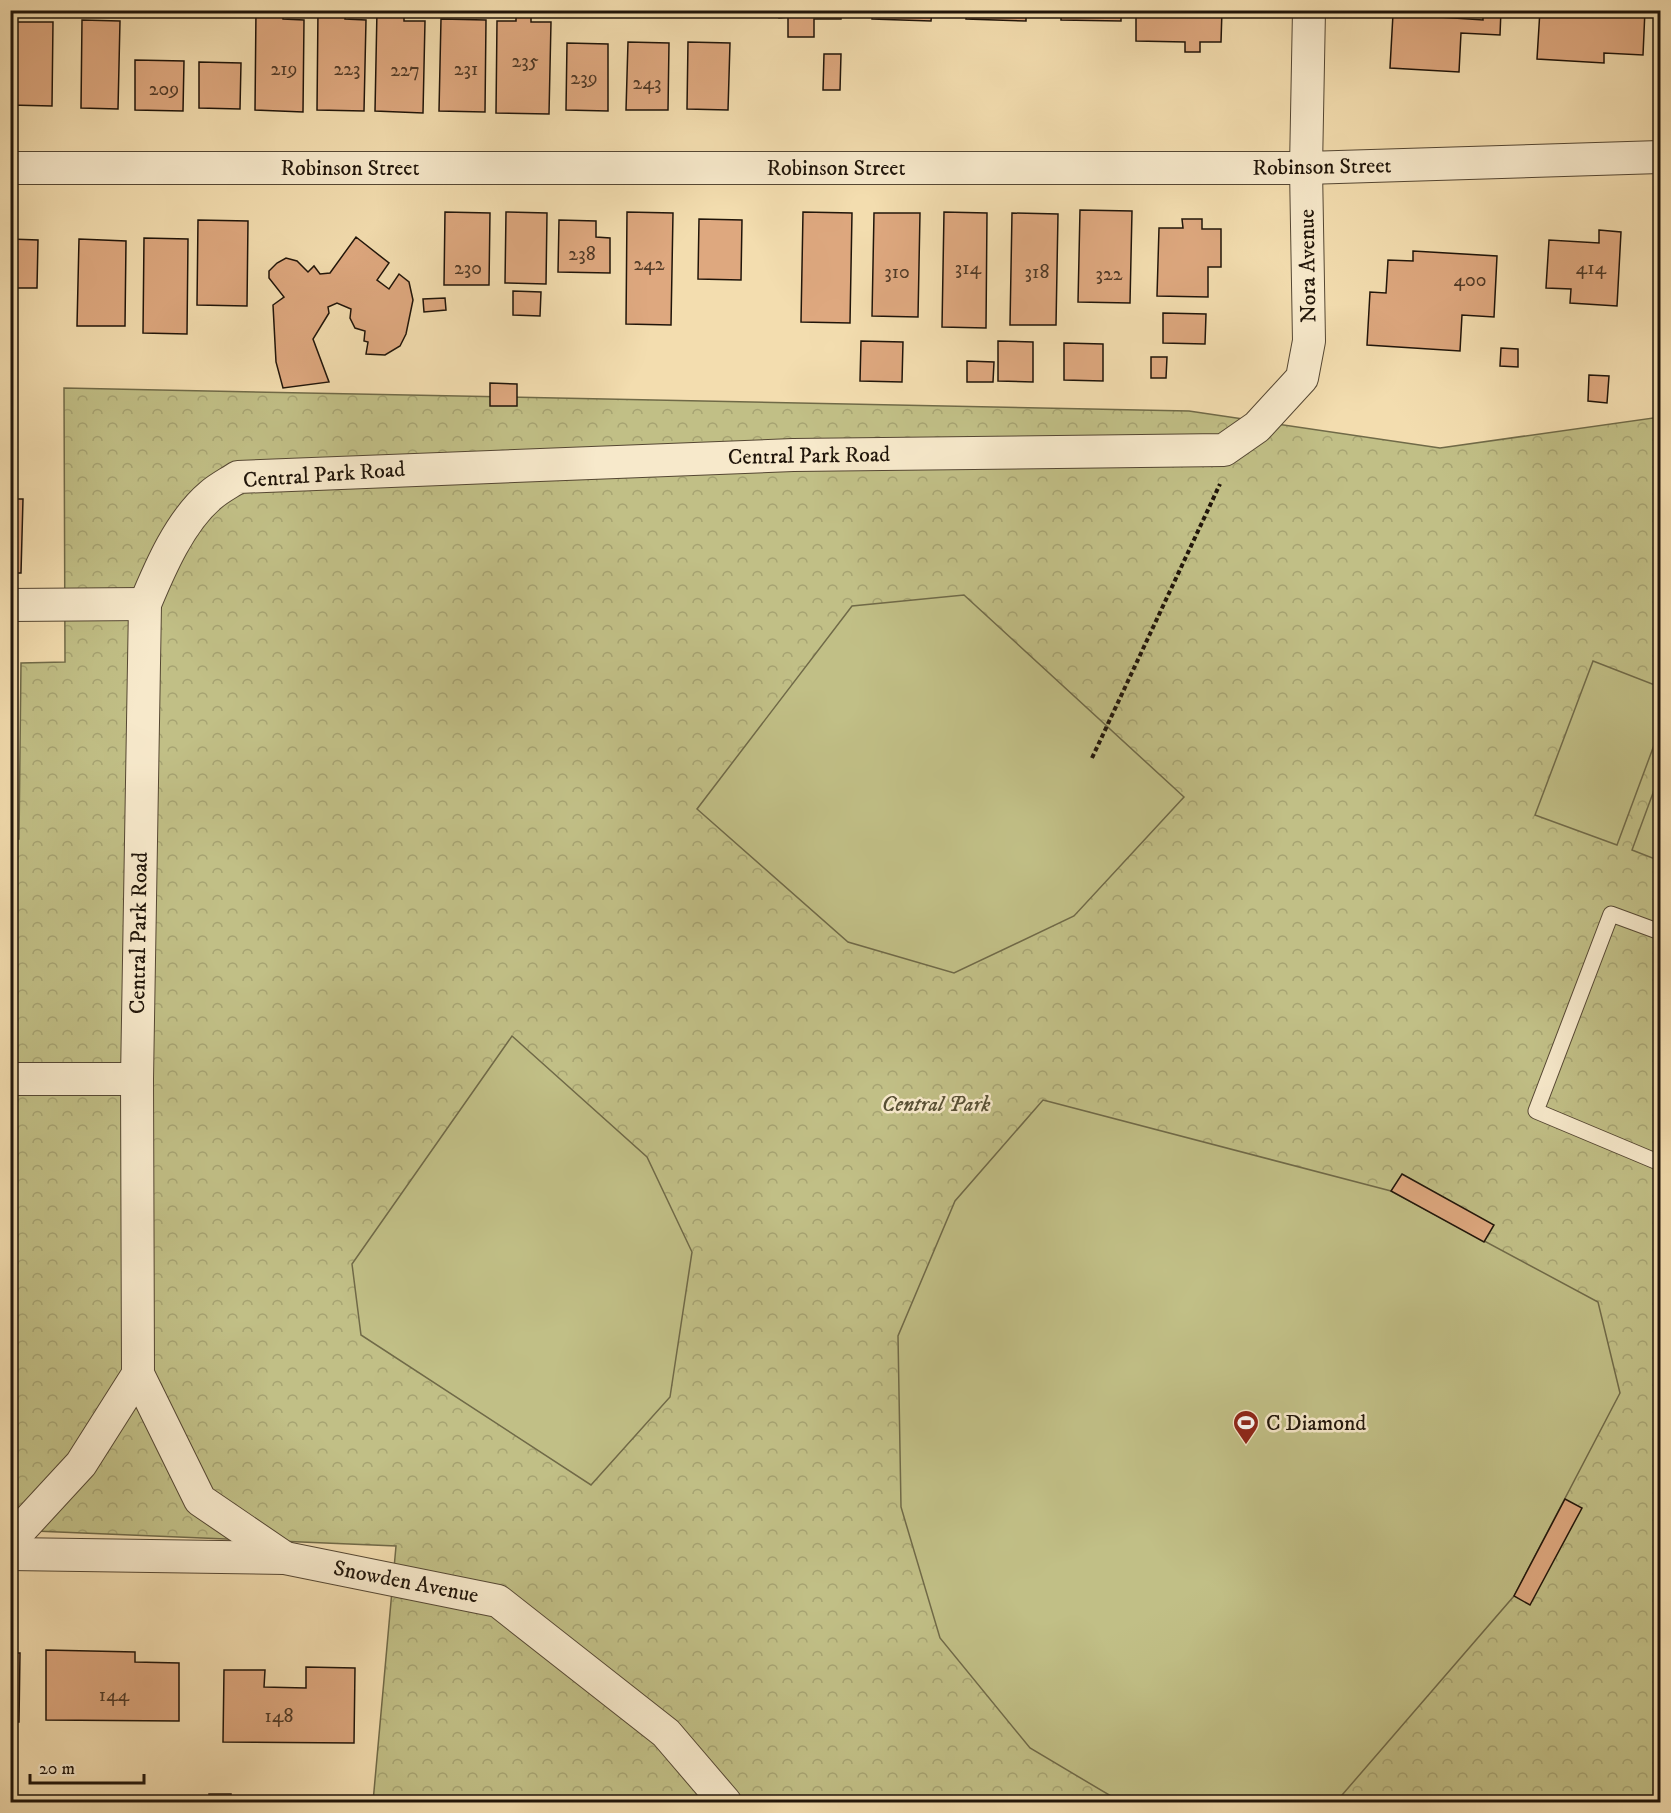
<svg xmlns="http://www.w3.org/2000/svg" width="1671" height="1813" font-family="'IM FELL DW Pica',serif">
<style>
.park{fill:url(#park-crowns);stroke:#706a48;stroke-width:1.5}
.garden{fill:#c1bf86;stroke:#706a48;stroke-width:1.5}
.building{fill:#dea87f;stroke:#20150a;stroke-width:1.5}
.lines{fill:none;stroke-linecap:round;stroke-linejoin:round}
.lane-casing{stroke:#554733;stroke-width:17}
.street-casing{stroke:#554733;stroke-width:34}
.path{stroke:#20150a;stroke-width:4;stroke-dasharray:4.5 3;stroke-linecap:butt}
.lane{stroke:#f7e9cb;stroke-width:15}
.street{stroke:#f7e9cb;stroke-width:32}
.labels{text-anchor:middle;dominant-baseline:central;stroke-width:5;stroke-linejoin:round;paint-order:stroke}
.number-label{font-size:20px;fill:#503a27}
.street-label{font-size:22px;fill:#20150a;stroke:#f7e9cb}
.park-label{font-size:22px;font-style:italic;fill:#585035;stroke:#f7e9cb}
.poi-label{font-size:22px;fill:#20150a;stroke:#f7e9cb;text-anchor:start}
</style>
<defs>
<pattern id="park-crowns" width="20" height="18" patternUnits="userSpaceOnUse" patternTransform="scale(1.5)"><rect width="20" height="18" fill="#c1bf86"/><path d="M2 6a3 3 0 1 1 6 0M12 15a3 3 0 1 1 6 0" fill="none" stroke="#a6a372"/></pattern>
</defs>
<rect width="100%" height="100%" fill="#f3ddaf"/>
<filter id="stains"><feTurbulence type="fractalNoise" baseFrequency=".00333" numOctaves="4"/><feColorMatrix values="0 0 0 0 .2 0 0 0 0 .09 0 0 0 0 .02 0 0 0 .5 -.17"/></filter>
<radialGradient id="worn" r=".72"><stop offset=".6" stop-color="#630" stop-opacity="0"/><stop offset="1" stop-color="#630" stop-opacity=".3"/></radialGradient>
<!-- park -->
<polygon class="park" points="64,388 1189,411 1440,448 1660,417 1660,1802 373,1802 396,1546 11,1530 10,839 19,839 21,663 65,662"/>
<!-- garden -->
<g class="garden">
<polygon points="964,595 1184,797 1074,916 954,973 848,942 697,809 852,606"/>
<polygon points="1593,661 1660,687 1660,729 1617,845 1535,815"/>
<polygon points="1660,774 1660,861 1632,850"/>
<polygon points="512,1036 647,1157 692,1252 670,1397 591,1485 361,1335 352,1264"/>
<polygon points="1043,1100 1391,1191 1598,1302 1620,1393 1514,1596 1336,1802 1121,1802 1030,1748 940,1638 901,1507 898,1336 955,1201"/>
</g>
<!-- building -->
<g class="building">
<polygon points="256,10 283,10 283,19 304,20 303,112 255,110"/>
<polygon points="318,10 346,10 345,19 366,20 364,111 317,110"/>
<polygon points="377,10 404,10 404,21 425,21 423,113 375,111"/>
<polygon points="779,10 841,10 841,19 814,19 814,37 788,37 788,17 779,18"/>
<polygon points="872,10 932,10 931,21 872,19"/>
<polygon points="966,10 1026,10 1026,21 966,19"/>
<polygon points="1061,10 1121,10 1121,21 1061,20"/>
<polygon points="1136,10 1222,10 1221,42 1200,42 1200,52 1185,52 1185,42 1136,41"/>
<polygon points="1483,10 1501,10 1500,35 1461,33 1459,72 1390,68 1393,14 1483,20"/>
<polygon points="1540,10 1645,10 1643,55 1604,53 1604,63 1537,59"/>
<polygon points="1660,10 1660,65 1657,65"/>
<polygon points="516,13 531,13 531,22 551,22 549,114 496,113 497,21 516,21"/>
<polygon points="441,19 486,20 485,112 439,111"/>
<polygon points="82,20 120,21 118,109 81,108"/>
<polygon points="10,22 53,22 52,106 10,105"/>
<polygon points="628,42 669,43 668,110 626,110"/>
<polygon points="688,42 730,43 728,110 687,109"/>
<polygon points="567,43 608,44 608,111 566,110"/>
<polygon points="824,54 841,54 840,90 823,90"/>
<polygon points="135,60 184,61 183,111 135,110"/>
<polygon points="199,62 241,63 240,109 199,108"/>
<polygon points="1080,210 1132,211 1130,303 1078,302"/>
<polygon points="445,212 490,213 489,285 444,285"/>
<polygon points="506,212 547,213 546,284 505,283"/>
<polygon points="627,212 673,213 671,325 626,324"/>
<polygon points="803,212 852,213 850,323 801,322"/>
<polygon points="944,212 987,213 986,328 942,327"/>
<polygon points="874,213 920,213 918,317 872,316"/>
<polygon points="1012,213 1058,214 1056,325 1010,325"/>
<polygon points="699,219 742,220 741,280 698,279"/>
<polygon points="1182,219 1202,219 1202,229 1221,229 1221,267 1208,267 1208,297 1157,296 1159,228 1183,228"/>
<polygon points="198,220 248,221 247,306 197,305"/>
<polygon points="559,220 596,221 596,237 610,238 610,273 558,272"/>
<polygon points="1599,230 1621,232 1617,306 1570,303 1571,289 1546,288 1549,240 1599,243"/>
<polygon points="356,237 389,263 377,280 389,289 399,274 409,282 413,300 406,334 400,346 385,355 366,354 368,342 364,341 365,331 355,328 350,318 351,309 337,303 328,307 329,313 313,339 329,382 283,388 276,362 273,305 284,297 269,278 269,271 277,263 286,258 297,261 308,272 314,266 320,274 330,273"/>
<polygon points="144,238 188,239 187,334 143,333"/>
<polygon points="10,239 38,240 37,288 10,288"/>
<polygon points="79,239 126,241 125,326 77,326"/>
<polygon points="1413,251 1497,256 1494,317 1462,315 1460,351 1367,345 1370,292 1386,293 1388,260 1413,261"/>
<polygon points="513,291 541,292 540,316 513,315"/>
<polygon points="445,298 446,310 424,312 423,299"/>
<polygon points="1163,313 1206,314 1205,344 1163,343"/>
<polygon points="861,341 903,342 902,382 860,381"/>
<polygon points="998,341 1033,342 1033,382 998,381"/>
<polygon points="1064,343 1103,344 1103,381 1064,380"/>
<polygon points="1501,348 1518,349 1518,367 1500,366"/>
<polygon points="1151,357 1167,357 1166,378 1151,378"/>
<polygon points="967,361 994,362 993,382 967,382"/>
<polygon points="1589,375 1609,376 1607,403 1588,401"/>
<polygon points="490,383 517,384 517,406 490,406"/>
<polygon points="10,499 23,499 21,573 10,573"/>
<polygon points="1402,1174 1494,1225 1484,1242 1391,1191"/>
<polygon points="1565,1499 1582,1508 1530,1605 1514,1596"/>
<polygon points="46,1650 135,1652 135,1662 179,1663 179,1721 46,1720"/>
<polygon points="10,1653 20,1653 19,1722 10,1722"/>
<polygon points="306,1667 355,1668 354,1743 223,1742 224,1670 265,1670 264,1687 306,1688"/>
<rect x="209" y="1794" width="22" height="8"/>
</g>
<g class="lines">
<defs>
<polyline id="lane" points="1660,932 1611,914 1536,1111 1660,1163"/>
<g id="street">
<polyline points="10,168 1306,168 1660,157"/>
<polyline points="10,605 145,604"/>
<polyline points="10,1079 137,1079"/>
<polyline points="10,1541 81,1464 138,1374"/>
<polyline points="10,1554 285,1558 498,1601 666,1733 725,1802"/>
<path d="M285,1558L200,1500L138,1374L137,1079L145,604C160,568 180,521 211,495C219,488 229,483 238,477L793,455L1224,450L1257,427L1302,378L1309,341L1306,168L1309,10"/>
</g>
</defs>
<!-- lane casing -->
<use href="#lane" class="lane-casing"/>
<!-- street casing -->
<use href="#street" class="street-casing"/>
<!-- path -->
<polyline class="path" points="1092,758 1220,484"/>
<!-- lane -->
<use href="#lane" class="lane"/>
<!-- street -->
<use href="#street" class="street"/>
</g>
<!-- icons -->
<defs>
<symbol id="stadium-pin" viewBox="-11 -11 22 30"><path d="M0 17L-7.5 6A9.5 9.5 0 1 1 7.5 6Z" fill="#8f2418" stroke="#f7e9cb"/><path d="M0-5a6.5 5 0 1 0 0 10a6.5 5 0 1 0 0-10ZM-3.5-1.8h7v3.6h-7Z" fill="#fff"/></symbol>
</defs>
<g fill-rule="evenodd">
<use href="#stadium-pin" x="1231" y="1408" width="30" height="40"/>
</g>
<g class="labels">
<!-- number labels -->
<g class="number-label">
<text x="525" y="61">235</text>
<text x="284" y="69">219</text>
<text x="347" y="69">223</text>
<text x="466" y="69">231</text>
<text x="405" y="70">227</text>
<text x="584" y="78">239</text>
<text x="647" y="83">243</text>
<text x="164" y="89">209</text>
<text x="582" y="254">238</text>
<text x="649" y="264">242</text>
<text x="468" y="268">230</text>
<text x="968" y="268">314</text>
<text x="1591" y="268">414</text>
<text x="897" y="272">310</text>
<text x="1037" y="272">318</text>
<text x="1109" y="274">322</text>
<text x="1470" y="280">400</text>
<text x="114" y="1695">144</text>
<text x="279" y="1716">148</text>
</g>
<!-- street labels -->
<g class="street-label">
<text transform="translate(1322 167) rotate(-1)">Robinson Street</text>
<text x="350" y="168">Robinson Street</text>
<text x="836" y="168">Robinson Street</text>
<text transform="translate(1308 266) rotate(-91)">Nora Avenue</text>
<text transform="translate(809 456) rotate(-1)">Central Park Road</text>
<text transform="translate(324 475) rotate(-4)">Central Park Road</text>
<text transform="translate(139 933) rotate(-89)">Central Park Road</text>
<text transform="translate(406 1582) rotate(11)">Snowden Avenue</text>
</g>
<!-- park labels -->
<g class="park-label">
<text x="936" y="1104">Central Park</text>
</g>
<!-- poi labels -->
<g class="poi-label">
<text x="1266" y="1423">C Diamond</text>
</g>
</g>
<!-- margin -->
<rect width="1671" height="1813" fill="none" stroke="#f3ddaf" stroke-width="36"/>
<rect x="12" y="12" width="1647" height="1789" fill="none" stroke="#20150a" stroke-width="3"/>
<rect x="18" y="18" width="1635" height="1777" fill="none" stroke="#20150a" stroke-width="1.5"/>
<!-- scale -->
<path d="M30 1774v9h114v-9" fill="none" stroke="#20150a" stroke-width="3"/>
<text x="39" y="1774" font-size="18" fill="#20150a" stroke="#f7e9cb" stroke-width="4.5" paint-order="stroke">20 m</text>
<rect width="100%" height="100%" filter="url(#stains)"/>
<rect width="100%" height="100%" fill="url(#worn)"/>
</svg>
